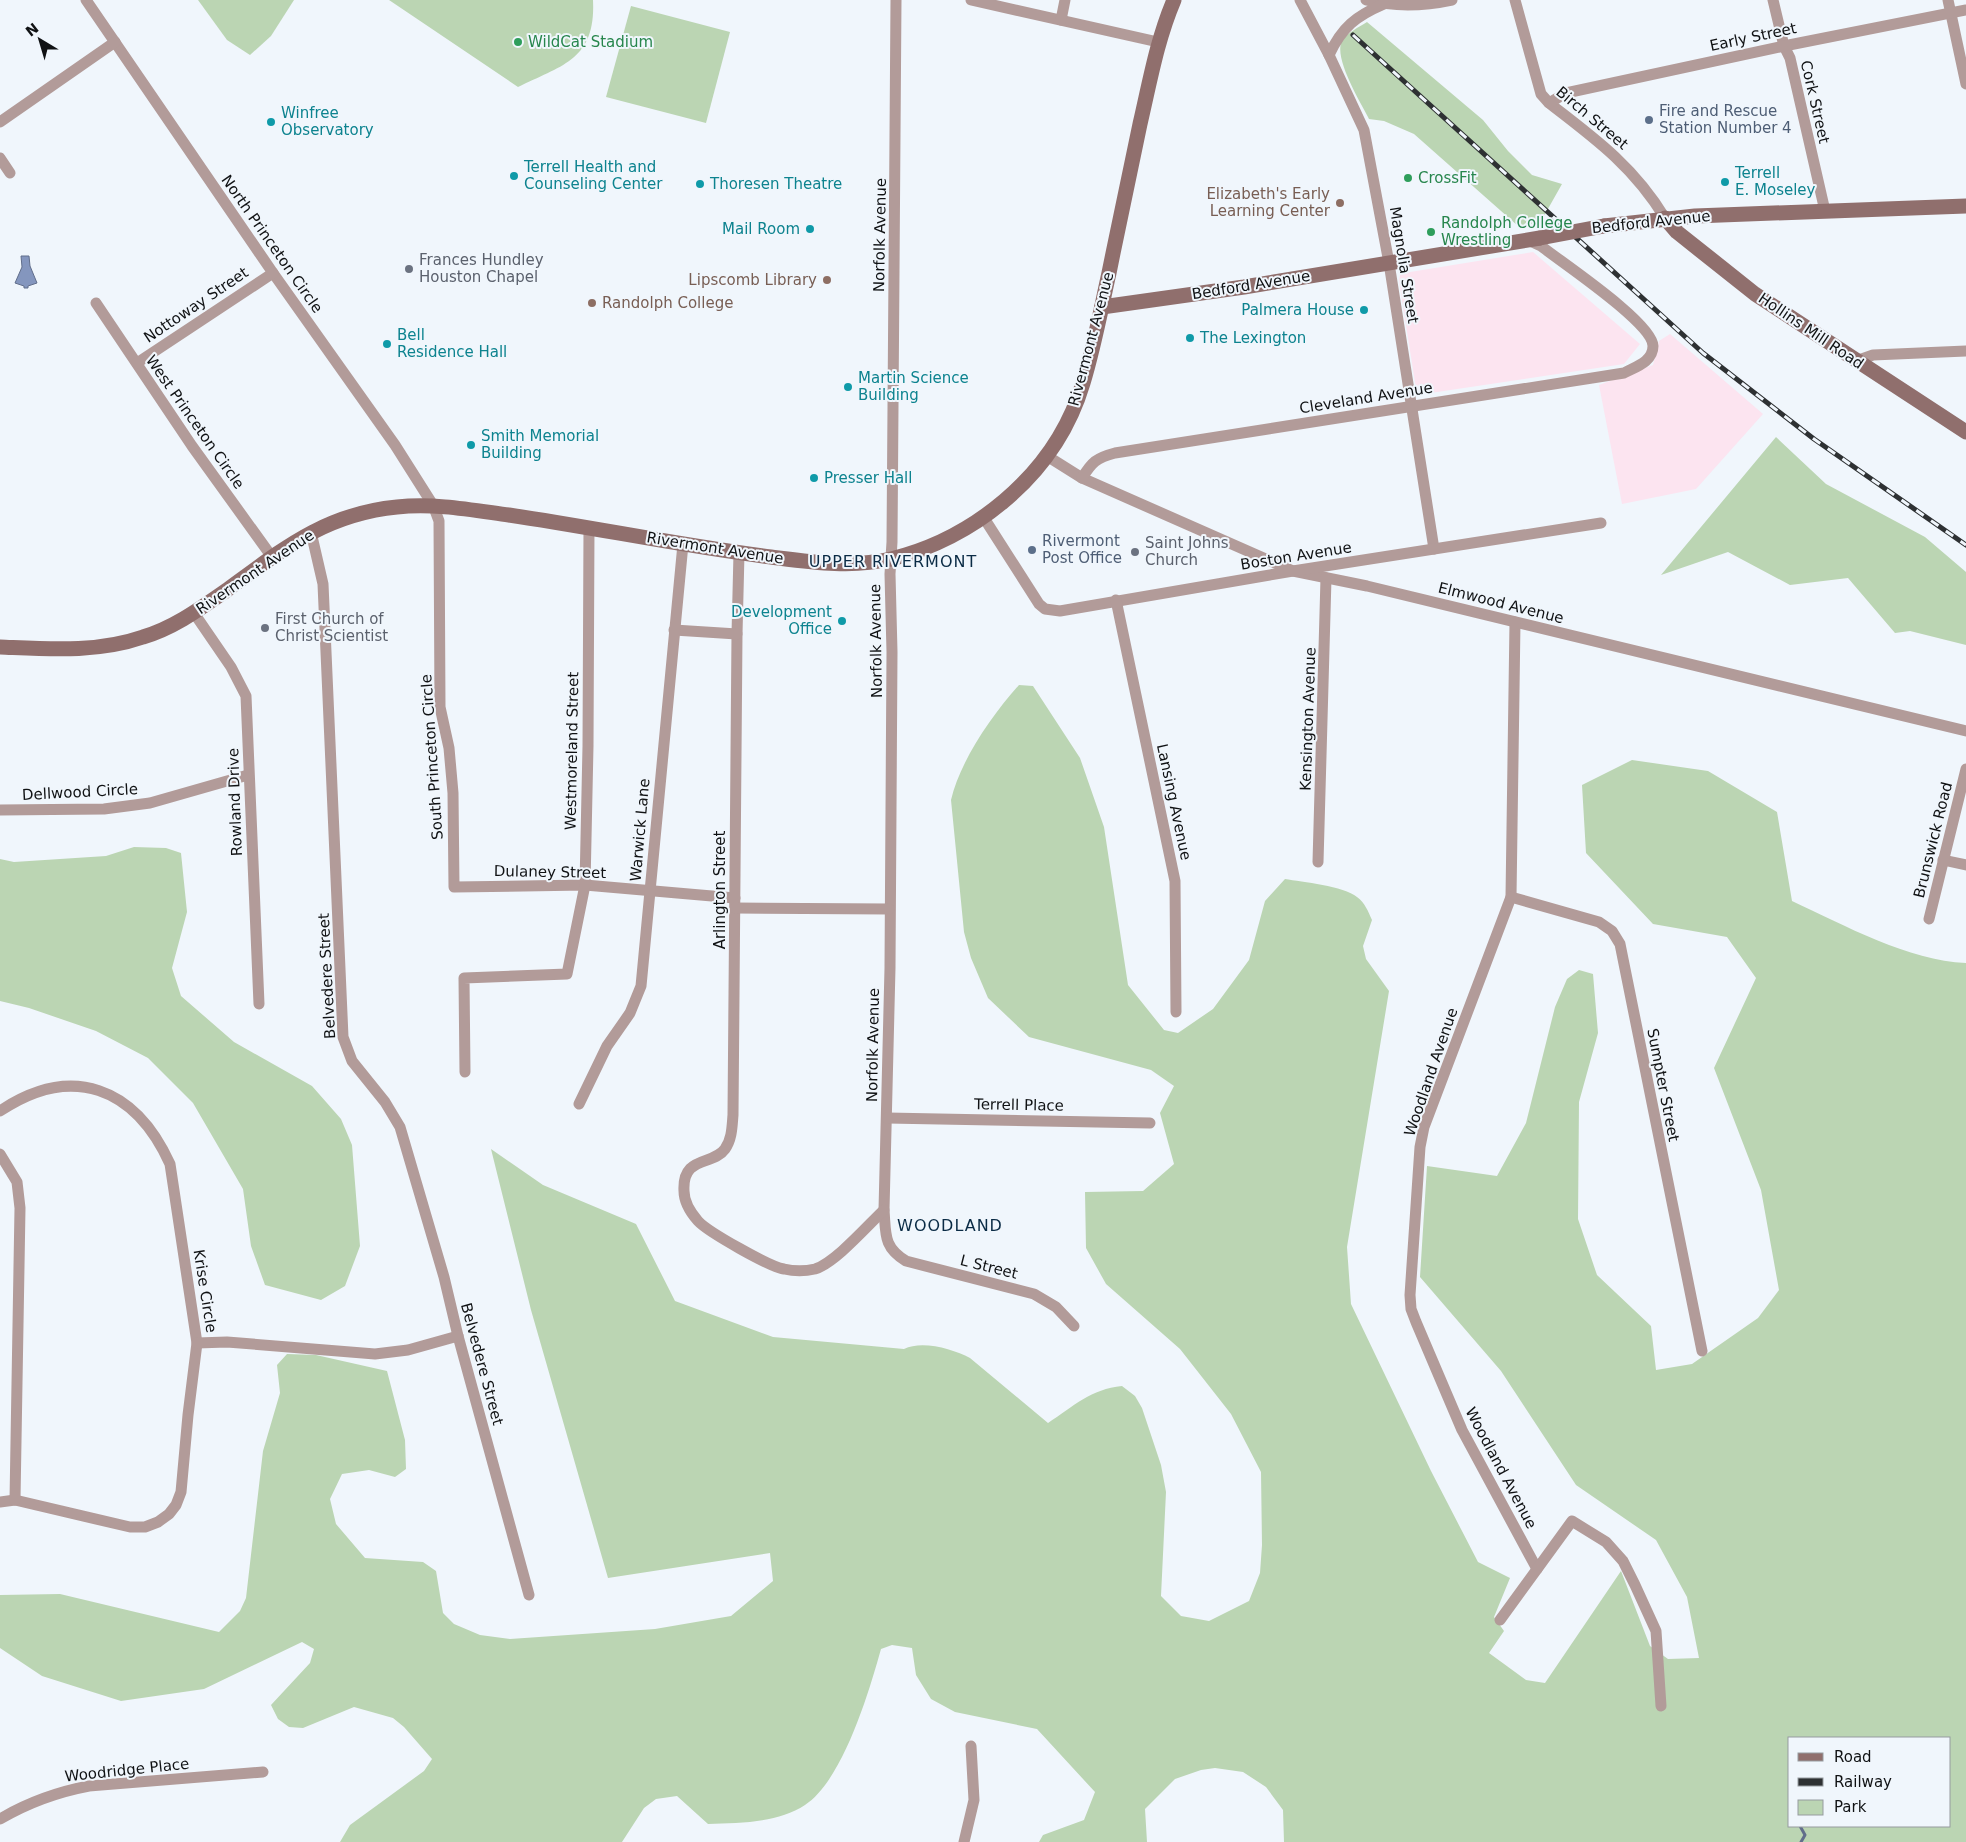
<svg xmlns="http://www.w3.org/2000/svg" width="1966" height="1842" font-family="'DejaVu Sans',sans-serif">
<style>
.commercial{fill:#fce4f0}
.green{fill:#bbd5b3;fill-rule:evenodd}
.water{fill:#8496be;stroke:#616e8b}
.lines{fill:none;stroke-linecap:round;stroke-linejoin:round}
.stream{stroke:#616e8b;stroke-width:3}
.street{stroke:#b29b99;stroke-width:11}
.secondary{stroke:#906f6d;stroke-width:15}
.rail-casing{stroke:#2e3133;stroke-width:5}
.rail{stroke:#f0f6fc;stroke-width:3;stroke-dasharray:9;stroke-linecap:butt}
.secondary-bridge{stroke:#906f6d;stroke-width:15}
.leisure-dot{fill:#2e9e5b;stroke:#f0f6fc;stroke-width:2}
.service-dot{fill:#5c6f8a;stroke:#f0f6fc;stroke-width:2}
.culture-dot{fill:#0f9aa8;stroke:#f0f6fc;stroke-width:2}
.education-dot{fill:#8d6e63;stroke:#f0f6fc;stroke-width:2}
.worship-dot{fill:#6b7280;stroke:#f0f6fc;stroke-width:2}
.labels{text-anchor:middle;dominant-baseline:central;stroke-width:4;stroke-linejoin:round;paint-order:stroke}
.street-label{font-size:15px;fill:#101214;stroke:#f0f6fc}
.leisure-label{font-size:15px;fill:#27864d;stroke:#f0f6fc;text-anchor:start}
.service-label{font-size:15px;fill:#4e5e75;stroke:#f0f6fc;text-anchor:start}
.culture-label{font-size:15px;fill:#0d838f;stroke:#f0f6fc;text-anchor:start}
.education-label{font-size:15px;fill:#785e54;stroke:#f0f6fc;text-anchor:end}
.worship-label{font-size:15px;fill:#5b616d;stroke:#f0f6fc;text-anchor:start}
.neighbourhood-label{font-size:16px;letter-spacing:1px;fill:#0a2b45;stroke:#f0f6fc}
</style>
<rect width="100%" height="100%" fill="#f0f6fc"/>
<!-- commercial -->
<g class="commercial">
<polygon points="1533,252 1640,344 1624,364 1417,395 1399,281 1400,275 1404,273"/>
<polygon points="1670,334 1763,414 1696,489 1622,504 1599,385 1653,365 1659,341"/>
</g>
<!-- green -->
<g class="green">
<polygon points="198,0 294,0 271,36 250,55 227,40"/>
<path d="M389,0H593C596,60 562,65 518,87Z"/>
<polygon points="631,6 730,32 706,123 606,97"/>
<path d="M1367,22L1483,120L1508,151L1532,175L1562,184L1540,223L1518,226L1414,134L1384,121L1369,119C1361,103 1333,58 1342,41C1347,33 1359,27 1367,22Z"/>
<polygon points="1776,437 1826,484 1925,537 1966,572 1966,645 1910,631 1895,633 1848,578 1790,585 1728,552 1661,575"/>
<path d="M1019,685L1033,686L1080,758L1104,827L1128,985L1164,1030L1178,1033L1213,1009L1249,960L1265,901L1285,879C1302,882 1344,886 1357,897C1365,903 1368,911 1372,920L1363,946L1366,959L1389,991L1347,1247L1351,1304L1431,1471L1478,1562L1510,1578L1494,1617L1504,1631L1489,1653L1526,1680L1545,1683L1621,1571L1650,1646L1668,1659L1699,1658L1687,1597L1656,1540L1576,1485L1501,1371L1420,1277L1427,1166L1497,1176L1526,1123L1555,1007L1567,979L1579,970L1593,974L1598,1033L1579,1102L1578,1219L1597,1275L1651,1326L1656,1370L1692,1364L1758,1318L1779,1290L1761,1190L1714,1068L1756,978L1727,937L1653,924L1586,853L1582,785L1632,760L1708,771L1777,812L1792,901C1844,925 1909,961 1966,963V1842H1284L1283,1810L1266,1787L1243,1772L1215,1768L1201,1770L1175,1779L1145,1809L1147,1842H1039L1043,1835L1084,1820L1095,1792L1037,1729L955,1712L931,1699L916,1675L912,1648L892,1645L881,1649C869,1692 843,1780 805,1805C778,1823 740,1823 708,1824L677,1796L656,1799L644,1808L622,1842H340L350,1825L424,1771L432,1759L404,1727L393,1718L354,1707L303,1728L289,1727L278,1719L271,1705L310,1663L314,1649L302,1642L204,1689L121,1701L42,1676L0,1648V1595L60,1594L219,1632L240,1611L246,1598L263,1451L280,1393L277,1365L287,1354L316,1355L387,1371L405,1440L406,1469L395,1477L369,1470L342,1474L330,1499L336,1524L365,1558L423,1562L436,1571L443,1613L454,1624L480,1635L510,1639L655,1629L731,1616L773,1581L770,1553L608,1578L531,1310L491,1149L543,1185L636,1224L675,1301L773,1337L904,1349C922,1340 953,1349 970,1358L1048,1423C1074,1406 1091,1389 1122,1386L1135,1396L1142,1408L1161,1465L1166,1492L1161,1596L1181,1616L1209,1621L1249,1601L1260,1573L1262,1545L1261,1472L1231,1414L1180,1349L1106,1284L1086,1248L1085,1192L1143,1191L1174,1164L1160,1113L1174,1086L1151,1070L1029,1037L988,998L971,958L964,932L951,800C960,761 992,715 1019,685ZM1790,1738H1950V1826H1790Z"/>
<polygon points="134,847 166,848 181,853 187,912 172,968 181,996 234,1042 312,1086 341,1119 352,1145 360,1246 345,1286 321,1300 265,1285 251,1246 243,1189 193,1103 148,1058 96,1031 29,1008 0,1001 0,859 14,862 106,856"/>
</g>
<!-- water -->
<polygon class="water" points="21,256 29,256 30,266 37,283 28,286 28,288 24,288 24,286 15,283 22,267"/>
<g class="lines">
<!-- stream -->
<polyline class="stream" points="1800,1826 1805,1835 1801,1842"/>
<!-- street -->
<g class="street">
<polyline points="86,0 273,273 395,445 433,505 439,521 440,707 449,748 453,793 454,887 585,885 735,898"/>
<path d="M896,0L892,542L890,574L892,652L890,968L884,1210C886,1234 883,1247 906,1261L1034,1294L1056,1307L1074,1326"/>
<polyline points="971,0 1158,42"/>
<polyline points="1300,0 1329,55 1364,130 1389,263 1434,549"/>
<path d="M1366,0C1395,7 1424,6 1452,0"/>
<path d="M1515,0L1541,94L1549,103C1596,139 1634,167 1665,218"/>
<polyline points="1773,0 1784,46 1790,58 1825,211"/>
<polyline points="1948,0 1966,84"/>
<polyline points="1061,20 1065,0"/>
<path d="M1329,55C1342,27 1356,16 1384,4"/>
<polyline points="1549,103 1566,93 1784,46 1966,10"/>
<polyline points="0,122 115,42"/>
<polyline points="0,158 10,173"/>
<polyline points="96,303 192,446 272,557"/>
<polyline points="1856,361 1873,355 1966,351"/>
<polyline points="137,363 273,273"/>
<polyline points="1047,456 1082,478 1293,571 1367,586 1966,731"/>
<path d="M1082,478C1092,462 1096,458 1115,453L1624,373C1635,367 1653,362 1653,346C1653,323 1561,262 1541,246L1528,240"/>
<polyline points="984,518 1039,604 1045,609 1060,611 1293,571 1601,523"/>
<polyline points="311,532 323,584 343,1037 352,1061 385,1102 400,1127 444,1277 458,1336 529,1595"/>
<path d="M739,553L737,634L733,1115C732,1127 732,1139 725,1149C713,1166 682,1155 684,1191C684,1202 691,1213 698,1221C708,1232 770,1267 784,1269C793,1271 806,1271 815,1269C835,1263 868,1225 884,1210"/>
<polyline points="1116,600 1175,881 1176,1012"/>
<polyline points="194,613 231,667 246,696 259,1004"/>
<polyline points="1515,622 1511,897 1424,1127 1420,1147 1410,1295 1411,1309 1416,1322 1462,1430 1537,1569"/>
<polyline points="674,630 737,634"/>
<polyline points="0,810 104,809 150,803 248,775"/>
<polyline points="1943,860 1966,865"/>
<polyline points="1318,862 1326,578"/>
<polyline points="1511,897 1599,922 1612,931 1620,944 1702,1351"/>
<polyline points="735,908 889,909"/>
<polyline points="1929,919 1966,769"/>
<polyline points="465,1072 464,978 567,974 585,885 588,746 589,527"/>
<polyline points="579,1104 607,1046 630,1013 641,986 683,544"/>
<path d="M0,1111C72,1063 135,1087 170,1164L197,1343L188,1415L181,1492L176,1505L169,1514L158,1522L145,1527H130L15,1500L0,1502"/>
<polyline points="887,1118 1150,1123"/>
<polyline points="0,1154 17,1182 20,1208 15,1500"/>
<polyline points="197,1343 227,1342 375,1354 408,1350 458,1336"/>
<polyline points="1500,1620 1572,1521 1606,1542 1623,1561 1635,1585 1656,1631 1661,1706"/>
<path d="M0,1819C29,1802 57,1792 89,1786L263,1772"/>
<polyline points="964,1842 974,1800 971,1746"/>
</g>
<!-- secondary -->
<g class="secondary">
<polyline points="1665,218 1677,232 1755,294 1966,432"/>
<polyline points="1604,226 1695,216 1966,206"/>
<polyline points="1102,307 1244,287 1540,238"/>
<path d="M0,647C48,649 97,653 143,637C174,628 201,608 227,590C283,549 325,514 397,507C435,503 472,510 509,515C597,528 683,546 771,557C811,562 851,568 891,559C932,549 972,528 1004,501C1042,469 1069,430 1083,383C1094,347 1101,309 1109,273C1119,223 1130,173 1140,124C1150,81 1157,40 1174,0"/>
</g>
<defs>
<polyline id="rail" points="1353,35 1703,353 1814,439 1966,545"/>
</defs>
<!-- rail casing -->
<use href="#rail" class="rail-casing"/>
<!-- rail -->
<use href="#rail" class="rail"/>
<!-- secondary-bridge -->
<polyline class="secondary-bridge" points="1540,238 1604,226"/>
</g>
<!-- markers -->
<g class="leisure-dot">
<circle cx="518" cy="42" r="5"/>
<circle cx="1408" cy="178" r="5"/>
<circle cx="1431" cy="232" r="5"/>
</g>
<g class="service-dot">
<circle cx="1649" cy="120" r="5"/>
<circle cx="1032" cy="550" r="5"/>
</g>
<g class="culture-dot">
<circle cx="271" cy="122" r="5"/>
<circle cx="514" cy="176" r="5"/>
<circle cx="1725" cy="182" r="5"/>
<circle cx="700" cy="184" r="5"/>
<circle cx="810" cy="229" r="5"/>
<circle cx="1364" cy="310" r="5"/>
<circle cx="1190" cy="338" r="5"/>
<circle cx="387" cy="344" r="5"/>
<circle cx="848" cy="387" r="5"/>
<circle cx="471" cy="445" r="5"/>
<circle cx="814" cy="478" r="5"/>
<circle cx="842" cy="621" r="5"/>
</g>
<g class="education-dot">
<circle cx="1340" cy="203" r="5"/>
<circle cx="827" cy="280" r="5"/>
<circle cx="592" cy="303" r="5"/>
</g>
<g class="worship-dot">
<circle cx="409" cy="269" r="5"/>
<circle cx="1135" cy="552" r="5"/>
<circle cx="265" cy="628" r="5"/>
</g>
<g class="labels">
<!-- street labels -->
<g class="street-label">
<text transform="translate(1753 37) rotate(-12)">Early Street</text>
<text transform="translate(1815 102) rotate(77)">Cork Street</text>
<text transform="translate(1592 118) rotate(40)">Birch Street</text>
<text transform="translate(1651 222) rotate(-6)">Bedford Avenue</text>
<text transform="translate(880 235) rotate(-89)">Norfolk Avenue</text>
<text transform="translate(272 244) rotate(55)">North Princeton Circle</text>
<text transform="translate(1404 265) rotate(81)">Magnolia Street</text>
<text transform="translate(1251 285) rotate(-9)">Bedford Avenue</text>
<text transform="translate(196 305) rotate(-34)">Nottoway Street</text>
<text transform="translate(1811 331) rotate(34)">Hollins Mill Road</text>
<text transform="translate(1091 339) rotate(-75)">Rivermont Avenue</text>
<text transform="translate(1366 398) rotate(-9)">Cleveland Avenue</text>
<text transform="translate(195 422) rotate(55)">West Princeton Circle</text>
<text transform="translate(715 548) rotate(9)">Rivermont Avenue</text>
<text transform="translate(1296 556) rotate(-9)">Boston Avenue</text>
<text transform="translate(255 572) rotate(-34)">Rivermont Avenue</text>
<text transform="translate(1501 603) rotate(14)">Elmwood Avenue</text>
<text transform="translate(876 641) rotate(-91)">Norfolk Avenue</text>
<text transform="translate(1308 719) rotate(-88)">Kensington Avenue</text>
<text transform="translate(572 751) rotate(-89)">Westmoreland Street</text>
<text transform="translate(432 757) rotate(-94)">South Princeton Circle</text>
<text transform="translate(80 792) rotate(-3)">Dellwood Circle</text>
<text transform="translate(235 802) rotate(-92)">Rowland Drive</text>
<text transform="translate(1174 802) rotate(78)">Lansing Avenue</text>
<text transform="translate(640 830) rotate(-85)">Warwick Lane</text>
<text transform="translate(1933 840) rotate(-76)">Brunswick Road</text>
<text transform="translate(550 872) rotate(1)">Dulaney Street</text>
<text transform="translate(720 890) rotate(-90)">Arlington Street</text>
<text transform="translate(327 976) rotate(-93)">Belvedere Street</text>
<text transform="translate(873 1045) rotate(-89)">Norfolk Avenue</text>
<text transform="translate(1431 1072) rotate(-71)">Woodland Avenue</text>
<text transform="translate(1663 1085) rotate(79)">Sumpter Street</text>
<text transform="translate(1019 1105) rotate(1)">Terrell Place</text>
<text transform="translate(989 1267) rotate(14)">L Street</text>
<text transform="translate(205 1291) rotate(81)">Krise Circle</text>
<text transform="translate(482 1364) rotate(75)">Belvedere Street</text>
<text transform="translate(1501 1468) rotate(62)">Woodland Avenue</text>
<text transform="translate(127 1770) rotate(-6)">Woodridge Place</text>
</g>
<!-- leisure labels -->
<g class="leisure-label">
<text x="528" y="42">WildCat Stadium</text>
<text x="1418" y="178">CrossFit</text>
<text x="1441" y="223">Randolph College<tspan x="1441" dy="17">Wrestling</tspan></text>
</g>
<!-- service labels -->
<g class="service-label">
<text x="1659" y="111">Fire and Rescue<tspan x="1659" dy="17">Station Number 4</tspan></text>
<text x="1042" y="541">Rivermont<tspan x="1042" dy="17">Post Office</tspan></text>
</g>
<!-- culture labels -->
<g class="culture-label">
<text x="281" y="113">Winfree<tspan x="281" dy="17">Observatory</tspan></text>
<text x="524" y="167">Terrell Health and<tspan x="524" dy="17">Counseling Center</tspan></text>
<text x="1735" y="173">Terrell<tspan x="1735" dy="17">E. Moseley</tspan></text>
<text x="710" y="184">Thoresen Theatre</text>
<text x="800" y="229" text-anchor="end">Mail Room</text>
<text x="1354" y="310" text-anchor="end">Palmera House</text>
<text x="397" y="335">Bell<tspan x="397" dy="17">Residence Hall</tspan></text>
<text x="1200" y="338">The Lexington</text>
<text x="858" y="378">Martin Science<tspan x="858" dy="17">Building</tspan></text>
<text x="481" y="436">Smith Memorial<tspan x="481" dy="17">Building</tspan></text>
<text x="824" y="478">Presser Hall</text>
<text x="832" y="612" text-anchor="end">Development<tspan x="832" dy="17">Office</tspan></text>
</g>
<!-- education labels -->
<g class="education-label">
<text x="1330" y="194">Elizabeth's Early<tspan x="1330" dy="17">Learning Center</tspan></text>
<text x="817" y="280">Lipscomb Library</text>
<text x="602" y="303" text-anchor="start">Randolph College</text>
</g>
<!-- worship labels -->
<g class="worship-label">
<text x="419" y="260">Frances Hundley<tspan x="419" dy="17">Houston Chapel</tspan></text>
<text x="1145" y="543">Saint Johns<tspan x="1145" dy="17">Church</tspan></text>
<text x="275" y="619">First Church of<tspan x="275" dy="17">Christ Scientist</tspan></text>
</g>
<!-- neighbourhood labels -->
<g class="neighbourhood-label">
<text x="893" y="561">UPPER RIVERMONT</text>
<text x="950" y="1225">WOODLAND</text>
</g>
</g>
<!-- legend -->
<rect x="1788" y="1737" width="162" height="90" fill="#f0f6fc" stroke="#969b9f"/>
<rect x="1798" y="1753" width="25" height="8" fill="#906f6d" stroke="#969b9f"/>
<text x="1834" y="1762" font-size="15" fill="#101214">Road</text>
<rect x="1798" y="1778" width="25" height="8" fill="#2e3133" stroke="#969b9f"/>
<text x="1834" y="1787" font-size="15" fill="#101214">Railway</text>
<rect x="1798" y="1800" width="25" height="15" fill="#bbd5b3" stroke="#969b9f"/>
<text x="1834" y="1812" font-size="15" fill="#101214">Park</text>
<!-- north arrow -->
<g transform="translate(40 40) rotate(322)" stroke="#f0f6fc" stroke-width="4" paint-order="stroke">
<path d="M0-4L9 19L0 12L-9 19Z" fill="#101214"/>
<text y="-8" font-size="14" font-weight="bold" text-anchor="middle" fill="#101214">N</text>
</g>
</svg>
